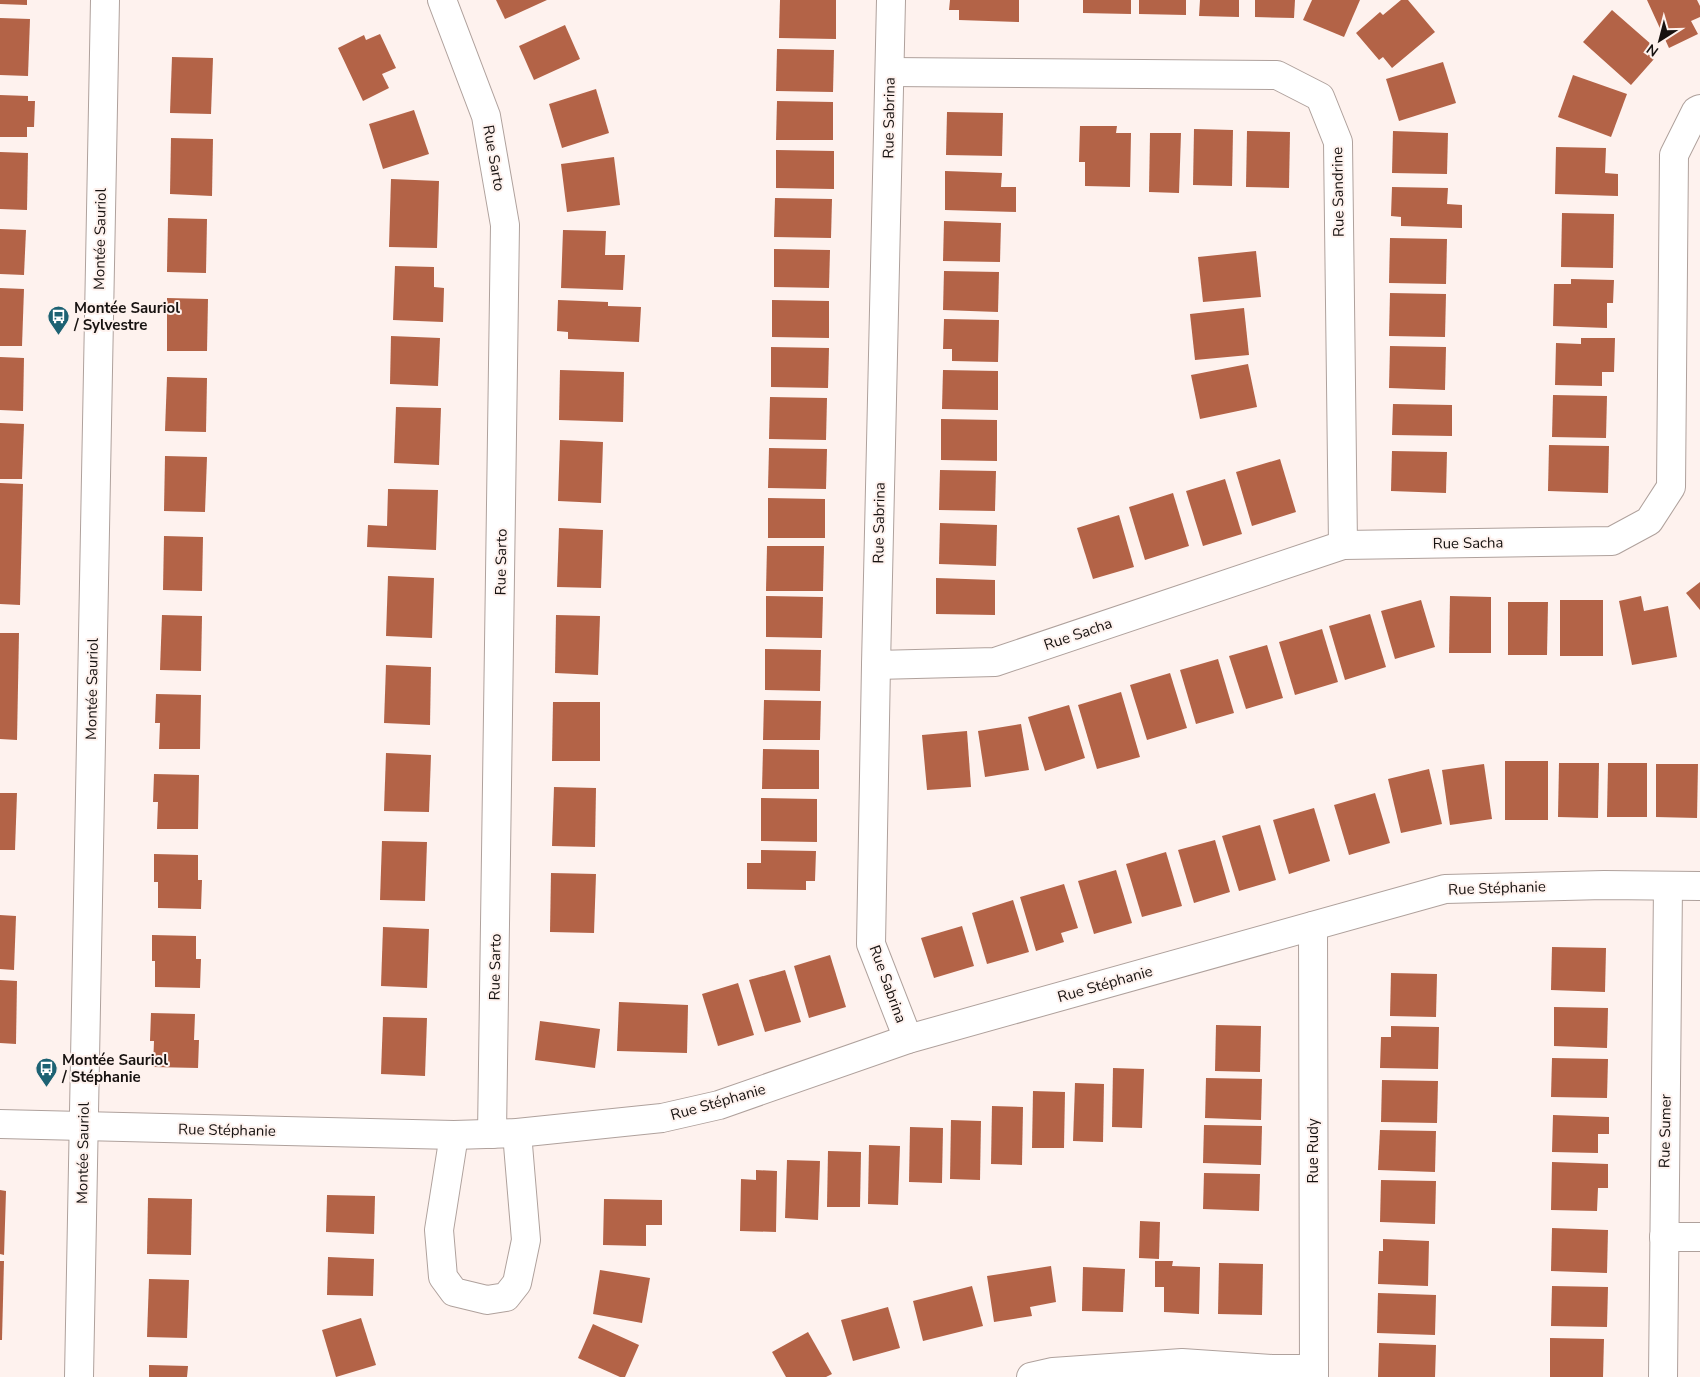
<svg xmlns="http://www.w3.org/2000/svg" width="1700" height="1377" font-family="'Nunito Sans',sans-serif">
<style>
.building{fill:#b36347}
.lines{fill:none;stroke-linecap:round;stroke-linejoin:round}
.street-casing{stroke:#afa19c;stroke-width:30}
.street{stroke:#fff;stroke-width:28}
.labels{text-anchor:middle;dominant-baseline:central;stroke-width:4;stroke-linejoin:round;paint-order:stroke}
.street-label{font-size:15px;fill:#171210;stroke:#fef2ee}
.poi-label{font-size:15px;font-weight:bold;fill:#171210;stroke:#fef2ee;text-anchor:start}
</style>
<rect width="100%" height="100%" fill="#fef2ee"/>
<!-- building -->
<g class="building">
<polygon points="0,0 27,0 27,5 0,4"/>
<polygon points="496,0 547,0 505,19"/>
<polygon points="780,0 836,0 836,39 779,38"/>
<polygon points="950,0 1019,0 1019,22 959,20 959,10 949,10"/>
<polygon points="1083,0 1131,0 1131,14 1083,13"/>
<polygon points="1139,0 1186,0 1186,15 1139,14"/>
<polygon points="1200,0 1239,0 1239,17 1199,16"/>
<polygon points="1255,0 1295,0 1294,18 1255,17"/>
<polygon points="1312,0 1360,0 1344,37 1303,20"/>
<polygon points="1401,0 1408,0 1435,32 1392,68 1383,57 1379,60 1356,33 1380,12 1383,15"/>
<polygon points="1647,0 1697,0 1700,6 1700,17 1691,21 1698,34 1669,48"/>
<polygon points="1612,10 1652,45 1646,52 1654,59 1631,85 1583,42"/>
<polygon points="0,18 30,19 28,76 0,75"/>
<polygon points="565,25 580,59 534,80 519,46"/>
<polygon points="380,34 396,68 382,74 389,88 363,101 338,48 364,35 366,40"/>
<polygon points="777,49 834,50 833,92 776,91"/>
<polygon points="172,57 213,58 211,114 170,113"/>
<polygon points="1443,62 1456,103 1399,121 1386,79"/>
<polygon points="1573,75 1627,94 1611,137 1558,117"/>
<polygon points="596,89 609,133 562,148 549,104"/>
<polygon points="0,95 28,96 28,101 35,101 34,127 27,127 27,137 0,137"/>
<polygon points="777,101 833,102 833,140 776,140"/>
<polygon points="414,110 429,154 383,169 369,124"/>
<polygon points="947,112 1003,113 1002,156 946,155"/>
<polygon points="1080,126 1117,126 1116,133 1131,133 1130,187 1085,186 1085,162 1079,162"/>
<polygon points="1194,129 1233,130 1232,186 1193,185"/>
<polygon points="1247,131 1290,132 1289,188 1246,187"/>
<polygon points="1393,131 1448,133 1447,174 1392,173"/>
<polygon points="1150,133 1181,133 1179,193 1149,192"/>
<polygon points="171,138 213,139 212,196 170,194"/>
<polygon points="1556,147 1606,148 1605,173 1618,174 1618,196 1555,194"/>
<polygon points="776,150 834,151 834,189 776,188"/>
<polygon points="0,152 28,153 27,210 0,209"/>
<polygon points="614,157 620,205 567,212 561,164"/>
<polygon points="945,171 1002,173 1001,187 1016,187 1016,212 945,210"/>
<polygon points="391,179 439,181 437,248 389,247"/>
<polygon points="1392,187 1448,188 1447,204 1462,205 1462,228 1401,226 1401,217 1391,216"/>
<polygon points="775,198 832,199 831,238 774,237"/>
<polygon points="1562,213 1614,214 1613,268 1561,267"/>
<polygon points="168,218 207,219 206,273 167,272"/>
<polygon points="944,221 1001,223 1000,262 943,261"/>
<polygon points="0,229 26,230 24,275 0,274"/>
<polygon points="563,230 606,231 605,255 625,255 623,290 561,288"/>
<polygon points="1390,238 1447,239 1446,284 1389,283"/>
<polygon points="774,249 830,250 829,288 774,287"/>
<polygon points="1256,251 1261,297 1203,302 1198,257"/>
<polygon points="395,266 434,267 434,287 444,288 443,322 393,320"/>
<polygon points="944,271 999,272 998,312 943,310"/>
<polygon points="1571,279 1614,280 1613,303 1607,303 1607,328 1553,326 1554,284 1571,284"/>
<polygon points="0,288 24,289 22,346 0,346"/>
<polygon points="1390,293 1446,294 1445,337 1389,336"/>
<polygon points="167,298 208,299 207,351 167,351"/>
<polygon points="558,300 608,302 608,306 641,307 639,342 568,339 568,332 557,331"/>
<polygon points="772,300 829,301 829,338 772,337"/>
<polygon points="1244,308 1249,355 1195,360 1190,314"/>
<polygon points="944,319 999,320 998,362 952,361 952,349 943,349"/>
<polygon points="391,336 440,338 438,386 390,384"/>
<polygon points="1581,338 1615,338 1614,372 1602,372 1602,386 1555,385 1556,343 1581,344"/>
<polygon points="1390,346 1446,347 1445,390 1389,388"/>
<polygon points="771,347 829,348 828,388 771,387"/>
<polygon points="0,357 24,358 23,411 0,410"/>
<polygon points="1248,364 1257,407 1200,419 1191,375"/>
<polygon points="560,370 624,372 623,422 559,420"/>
<polygon points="943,370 998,371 998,410 942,409"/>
<polygon points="167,377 207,378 206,432 165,431"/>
<polygon points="1553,395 1607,396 1606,438 1552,437"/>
<polygon points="770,397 827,398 826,440 769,439"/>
<polygon points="1393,404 1452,405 1452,436 1392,435"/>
<polygon points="396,407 441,408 439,465 394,463"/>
<polygon points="941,419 997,420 997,461 941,460"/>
<polygon points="0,423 24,424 22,479 0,479"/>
<polygon points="560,440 603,442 601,503 558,501"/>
<polygon points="1549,445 1609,446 1608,493 1548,491"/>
<polygon points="769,448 827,449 826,489 768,488"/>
<polygon points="1392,451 1447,452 1446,493 1391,491"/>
<polygon points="165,456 207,457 205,512 164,511"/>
<polygon points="1280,459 1296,512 1252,526 1236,472"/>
<polygon points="940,470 996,471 995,511 939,510"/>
<polygon points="1225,479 1242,534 1203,546 1186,491"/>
<polygon points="0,483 23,484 20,605 0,604"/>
<polygon points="388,489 438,490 436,550 367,547 368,525 387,526"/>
<polygon points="1173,493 1189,546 1145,560 1129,507"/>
<polygon points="768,498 825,499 825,538 768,538"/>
<polygon points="1119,515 1134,567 1093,579 1077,528"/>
<polygon points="940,523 997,525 996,566 939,564"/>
<polygon points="559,528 603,530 601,588 557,587"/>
<polygon points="164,536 203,537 202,591 163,590"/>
<polygon points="767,546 824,546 823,591 766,591"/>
<polygon points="388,576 434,578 432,638 386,636"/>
<polygon points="936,578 995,580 995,615 936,614"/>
<polygon points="1700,582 1700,610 1686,593"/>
<polygon points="766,596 823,597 822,638 766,637"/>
<polygon points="1450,596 1491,597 1491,653 1449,653"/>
<polygon points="1641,596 1644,611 1668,606 1677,657 1632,665 1619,601"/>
<polygon points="1421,600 1435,647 1395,659 1381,611"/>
<rect x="1560" y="600" width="43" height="56"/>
<polygon points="1508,602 1548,602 1547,655 1508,655"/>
<polygon points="1370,614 1386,667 1345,680 1329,626"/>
<polygon points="162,615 202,616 201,671 160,670"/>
<polygon points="556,615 600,616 598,675 555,673"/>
<polygon points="1322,629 1338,682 1295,695 1279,642"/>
<polygon points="0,633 19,633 17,740 0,739"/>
<polygon points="1267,645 1283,698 1246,709 1229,656"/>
<polygon points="765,649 821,650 820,691 765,690"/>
<polygon points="1218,659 1234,713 1196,724 1180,670"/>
<polygon points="386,665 431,667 430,725 384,723"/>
<polygon points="1170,673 1187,728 1147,740 1130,685"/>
<polygon points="1121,692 1140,757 1097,769 1078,705"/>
<polygon points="156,694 201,695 200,749 159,749 160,723 155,723"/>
<polygon points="764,700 821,701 820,740 763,740"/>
<polygon points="553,702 600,702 600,761 552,761"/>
<polygon points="1069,705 1085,758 1045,771 1028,717"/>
<polygon points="1021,724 1029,770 985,777 978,731"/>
<polygon points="967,731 971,787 927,790 922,735"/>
<polygon points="763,749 819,750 819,789 762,789"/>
<polygon points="386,753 431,755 429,812 384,811"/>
<rect x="1505" y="761" width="43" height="59"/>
<polygon points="1559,763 1599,763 1598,818 1558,817"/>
<polygon points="1608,763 1647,763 1647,817 1607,817"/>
<polygon points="1484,764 1492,819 1450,825 1442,770"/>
<polygon points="1656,764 1698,764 1697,818 1656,817"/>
<polygon points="1429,769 1442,824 1401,833 1388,779"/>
<polygon points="154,774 199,775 198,829 157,829 158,802 153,802"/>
<polygon points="554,787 596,788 595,847 552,846"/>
<polygon points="0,793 17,793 15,850 0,850"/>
<polygon points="1375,793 1390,843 1349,855 1334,805"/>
<polygon points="761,798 817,799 817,842 761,841"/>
<polygon points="1314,808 1330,861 1289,874 1273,820"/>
<polygon points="1260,825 1276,880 1239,891 1222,836"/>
<polygon points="1215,840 1230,892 1194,903 1178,850"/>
<polygon points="382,841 427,842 425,901 380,900"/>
<polygon points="761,850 816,851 815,881 806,881 806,890 747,889 747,863 761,863"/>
<polygon points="1166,852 1182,906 1142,917 1126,864"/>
<polygon points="154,854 198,855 198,880 202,880 201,909 158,908 158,882 154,882"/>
<polygon points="1116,870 1132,923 1094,934 1078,881"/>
<polygon points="551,873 596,874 594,933 550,932"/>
<polygon points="1064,884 1078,928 1061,933 1064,942 1036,951 1020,897"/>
<polygon points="1013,900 1029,952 987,964 972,913"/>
<polygon points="0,915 16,916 14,970 0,969"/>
<polygon points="962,926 974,966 934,978 921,938"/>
<polygon points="383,927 429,929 427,988 381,986"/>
<polygon points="152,935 196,936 196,959 201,959 200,988 155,987 155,961 152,961"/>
<polygon points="1552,947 1606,948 1605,992 1551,990"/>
<polygon points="830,955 846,1007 809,1018 794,966"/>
<polygon points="785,970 801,1022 765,1032 749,980"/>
<polygon points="1391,973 1437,974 1436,1017 1390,1016"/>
<polygon points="0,980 17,981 16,1044 0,1043"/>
<polygon points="738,983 754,1035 718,1046 702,994"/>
<polygon points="619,1002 688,1005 687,1053 617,1051"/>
<polygon points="1554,1007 1608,1008 1607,1048 1554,1046"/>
<polygon points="151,1013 195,1014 194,1040 199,1040 198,1068 153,1067 154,1041 150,1041"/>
<polygon points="383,1017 427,1018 425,1076 381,1074"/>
<polygon points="540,1021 600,1029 595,1068 535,1060"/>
<polygon points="1216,1025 1261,1026 1260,1072 1215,1071"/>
<polygon points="1391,1026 1439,1027 1438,1069 1380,1068 1381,1037 1391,1037"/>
<polygon points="1552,1058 1608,1059 1607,1098 1551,1097"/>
<polygon points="1113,1068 1144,1069 1142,1128 1112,1127"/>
<polygon points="1206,1078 1262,1079 1261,1120 1205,1118"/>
<polygon points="1382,1080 1438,1081 1437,1123 1381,1122"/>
<polygon points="1075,1083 1104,1084 1103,1142 1073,1141"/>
<polygon points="1033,1091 1065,1092 1064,1148 1032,1148"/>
<polygon points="992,1106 1023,1107 1022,1165 991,1164"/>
<polygon points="1553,1115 1609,1117 1609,1134 1598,1134 1598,1153 1552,1152"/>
<polygon points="951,1120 981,1121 980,1180 950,1179"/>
<polygon points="1204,1125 1262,1126 1261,1165 1203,1163"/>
<polygon points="910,1127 943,1128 942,1183 909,1182"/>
<polygon points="1380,1130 1436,1131 1435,1172 1378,1170"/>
<polygon points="869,1145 900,1146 898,1205 868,1204"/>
<polygon points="828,1151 861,1152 860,1207 827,1207"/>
<polygon points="787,1160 820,1161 818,1220 785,1218"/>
<polygon points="1552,1162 1608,1164 1608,1188 1598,1188 1597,1211 1551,1210"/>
<polygon points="756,1170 777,1171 776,1232 740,1231 741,1179 756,1180"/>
<polygon points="1204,1173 1260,1174 1259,1211 1203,1209"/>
<polygon points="1381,1180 1436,1181 1435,1224 1380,1222"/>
<polygon points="0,1190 6,1191 4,1255 0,1254"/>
<polygon points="327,1195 375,1196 374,1234 326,1232"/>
<polygon points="148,1198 192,1199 191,1255 147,1254"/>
<polygon points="604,1199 662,1200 662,1225 646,1225 646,1246 603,1245"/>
<polygon points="1140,1221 1160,1222 1159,1259 1139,1258"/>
<polygon points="1552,1228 1608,1230 1607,1273 1551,1271"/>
<polygon points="1383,1239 1429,1241 1428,1286 1378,1284 1379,1251 1383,1251"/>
<polygon points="328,1257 374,1259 373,1296 327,1295"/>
<polygon points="0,1261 4,1261 2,1340 0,1340"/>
<polygon points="1155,1261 1173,1261 1172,1266 1200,1267 1199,1314 1164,1312 1164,1287 1155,1287"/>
<polygon points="1219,1263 1263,1264 1262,1315 1218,1314"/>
<polygon points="1051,1266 1056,1302 1030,1307 1032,1316 994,1322 987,1276"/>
<polygon points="1083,1267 1125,1269 1123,1312 1082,1311"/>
<polygon points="600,1270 650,1278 642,1323 593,1314"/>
<polygon points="149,1279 189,1280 187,1338 147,1337"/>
<polygon points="972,1286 983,1326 923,1341 913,1301"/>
<polygon points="1552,1286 1608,1287 1607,1327 1551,1326"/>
<polygon points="1378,1293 1436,1295 1435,1335 1377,1333"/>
<polygon points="888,1307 900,1348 853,1361 841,1320"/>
<polygon points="361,1318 376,1365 336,1377 322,1330"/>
<polygon points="593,1324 639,1345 625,1377 620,1377 578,1358"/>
<polygon points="808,1332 832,1374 826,1377 786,1377 772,1352"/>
<polygon points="1550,1338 1604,1339 1603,1377 1550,1377"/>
<polygon points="1379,1343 1436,1345 1435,1377 1378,1377"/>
<polygon points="149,1365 188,1366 187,1377 149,1377"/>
</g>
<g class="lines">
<defs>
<g id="street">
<polyline points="442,0 486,116 505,225 492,1134"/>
<polyline points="891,0 876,665 871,944 908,1039"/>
<polyline points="890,72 1277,75 1320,97 1338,142 1343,545"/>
<polyline points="876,665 995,662 1343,545 1612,541 1649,521 1671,487 1674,155 1696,111 1700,109"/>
<polyline points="1313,926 1314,1377"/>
<polyline points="0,1124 454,1135 517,1133 662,1118 719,1105 908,1039 1445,889 1604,885 1700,886"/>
<polyline points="454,1135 439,1230 443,1277 454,1292 487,1300 506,1297 517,1283 526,1240 517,1133"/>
<polyline points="1664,1237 1700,1237"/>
<polyline points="79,1377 105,0"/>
<polyline points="1031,1377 1053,1372 1182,1363 1272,1369 1314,1369"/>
<polyline points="1663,1377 1668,886"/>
</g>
</defs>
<!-- street casing -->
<use href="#street" class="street-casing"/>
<!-- street -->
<use href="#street" class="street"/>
</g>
<!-- icons -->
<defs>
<symbol id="bus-pin" viewBox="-11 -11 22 30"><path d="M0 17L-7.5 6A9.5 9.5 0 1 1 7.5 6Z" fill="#1d6273" stroke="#fef2ee"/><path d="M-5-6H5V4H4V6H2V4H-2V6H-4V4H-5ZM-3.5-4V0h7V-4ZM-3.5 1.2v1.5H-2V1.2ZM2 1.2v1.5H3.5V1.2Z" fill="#fff"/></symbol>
</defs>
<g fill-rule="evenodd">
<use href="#bus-pin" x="46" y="304" width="25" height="34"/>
<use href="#bus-pin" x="34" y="1056" width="25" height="34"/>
</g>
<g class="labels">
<!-- street labels -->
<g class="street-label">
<text transform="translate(889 118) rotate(-89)">Rue Sabrina</text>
<text transform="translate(494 158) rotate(80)">Rue Sarto</text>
<text transform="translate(1338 192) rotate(-91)">Rue Sandrine</text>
<text transform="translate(100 239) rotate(-89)">Montée Sauriol</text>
<text transform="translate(879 523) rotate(-89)">Rue Sabrina</text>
<text transform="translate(1468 543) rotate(-1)">Rue Sacha</text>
<text transform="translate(501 562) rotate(-89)">Rue Sarto</text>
<text transform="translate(1078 634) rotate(-19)">Rue Sacha</text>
<text transform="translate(92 689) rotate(-89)">Montée Sauriol</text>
<text transform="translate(1497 888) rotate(-2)">Rue Stéphanie</text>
<text transform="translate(495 967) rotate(-89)">Rue Sarto</text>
<text transform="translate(888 984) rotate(70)">Rue Sabrina</text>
<text transform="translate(1105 984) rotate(-16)">Rue Stéphanie</text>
<text transform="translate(718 1102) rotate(-16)">Rue Stéphanie</text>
<text transform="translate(227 1130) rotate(1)">Rue Stéphanie</text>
<text transform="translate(1665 1131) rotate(-89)">Rue Sumer</text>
<text transform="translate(1313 1151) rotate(-90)">Rue Rudy</text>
<text transform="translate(83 1153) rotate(-89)">Montée Sauriol</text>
</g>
<!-- poi labels -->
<g class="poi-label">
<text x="74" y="308">Montée Sauriol<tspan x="74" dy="17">/ Sylvestre</tspan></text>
<text x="62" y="1060">Montée Sauriol<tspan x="62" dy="17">/ Stéphanie</tspan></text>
</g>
</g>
<!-- north arrow -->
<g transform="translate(1660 40) rotate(216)" stroke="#fef2ee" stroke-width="4" paint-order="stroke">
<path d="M0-4L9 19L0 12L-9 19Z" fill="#171210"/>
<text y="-8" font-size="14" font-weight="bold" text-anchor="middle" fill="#171210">N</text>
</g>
</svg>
